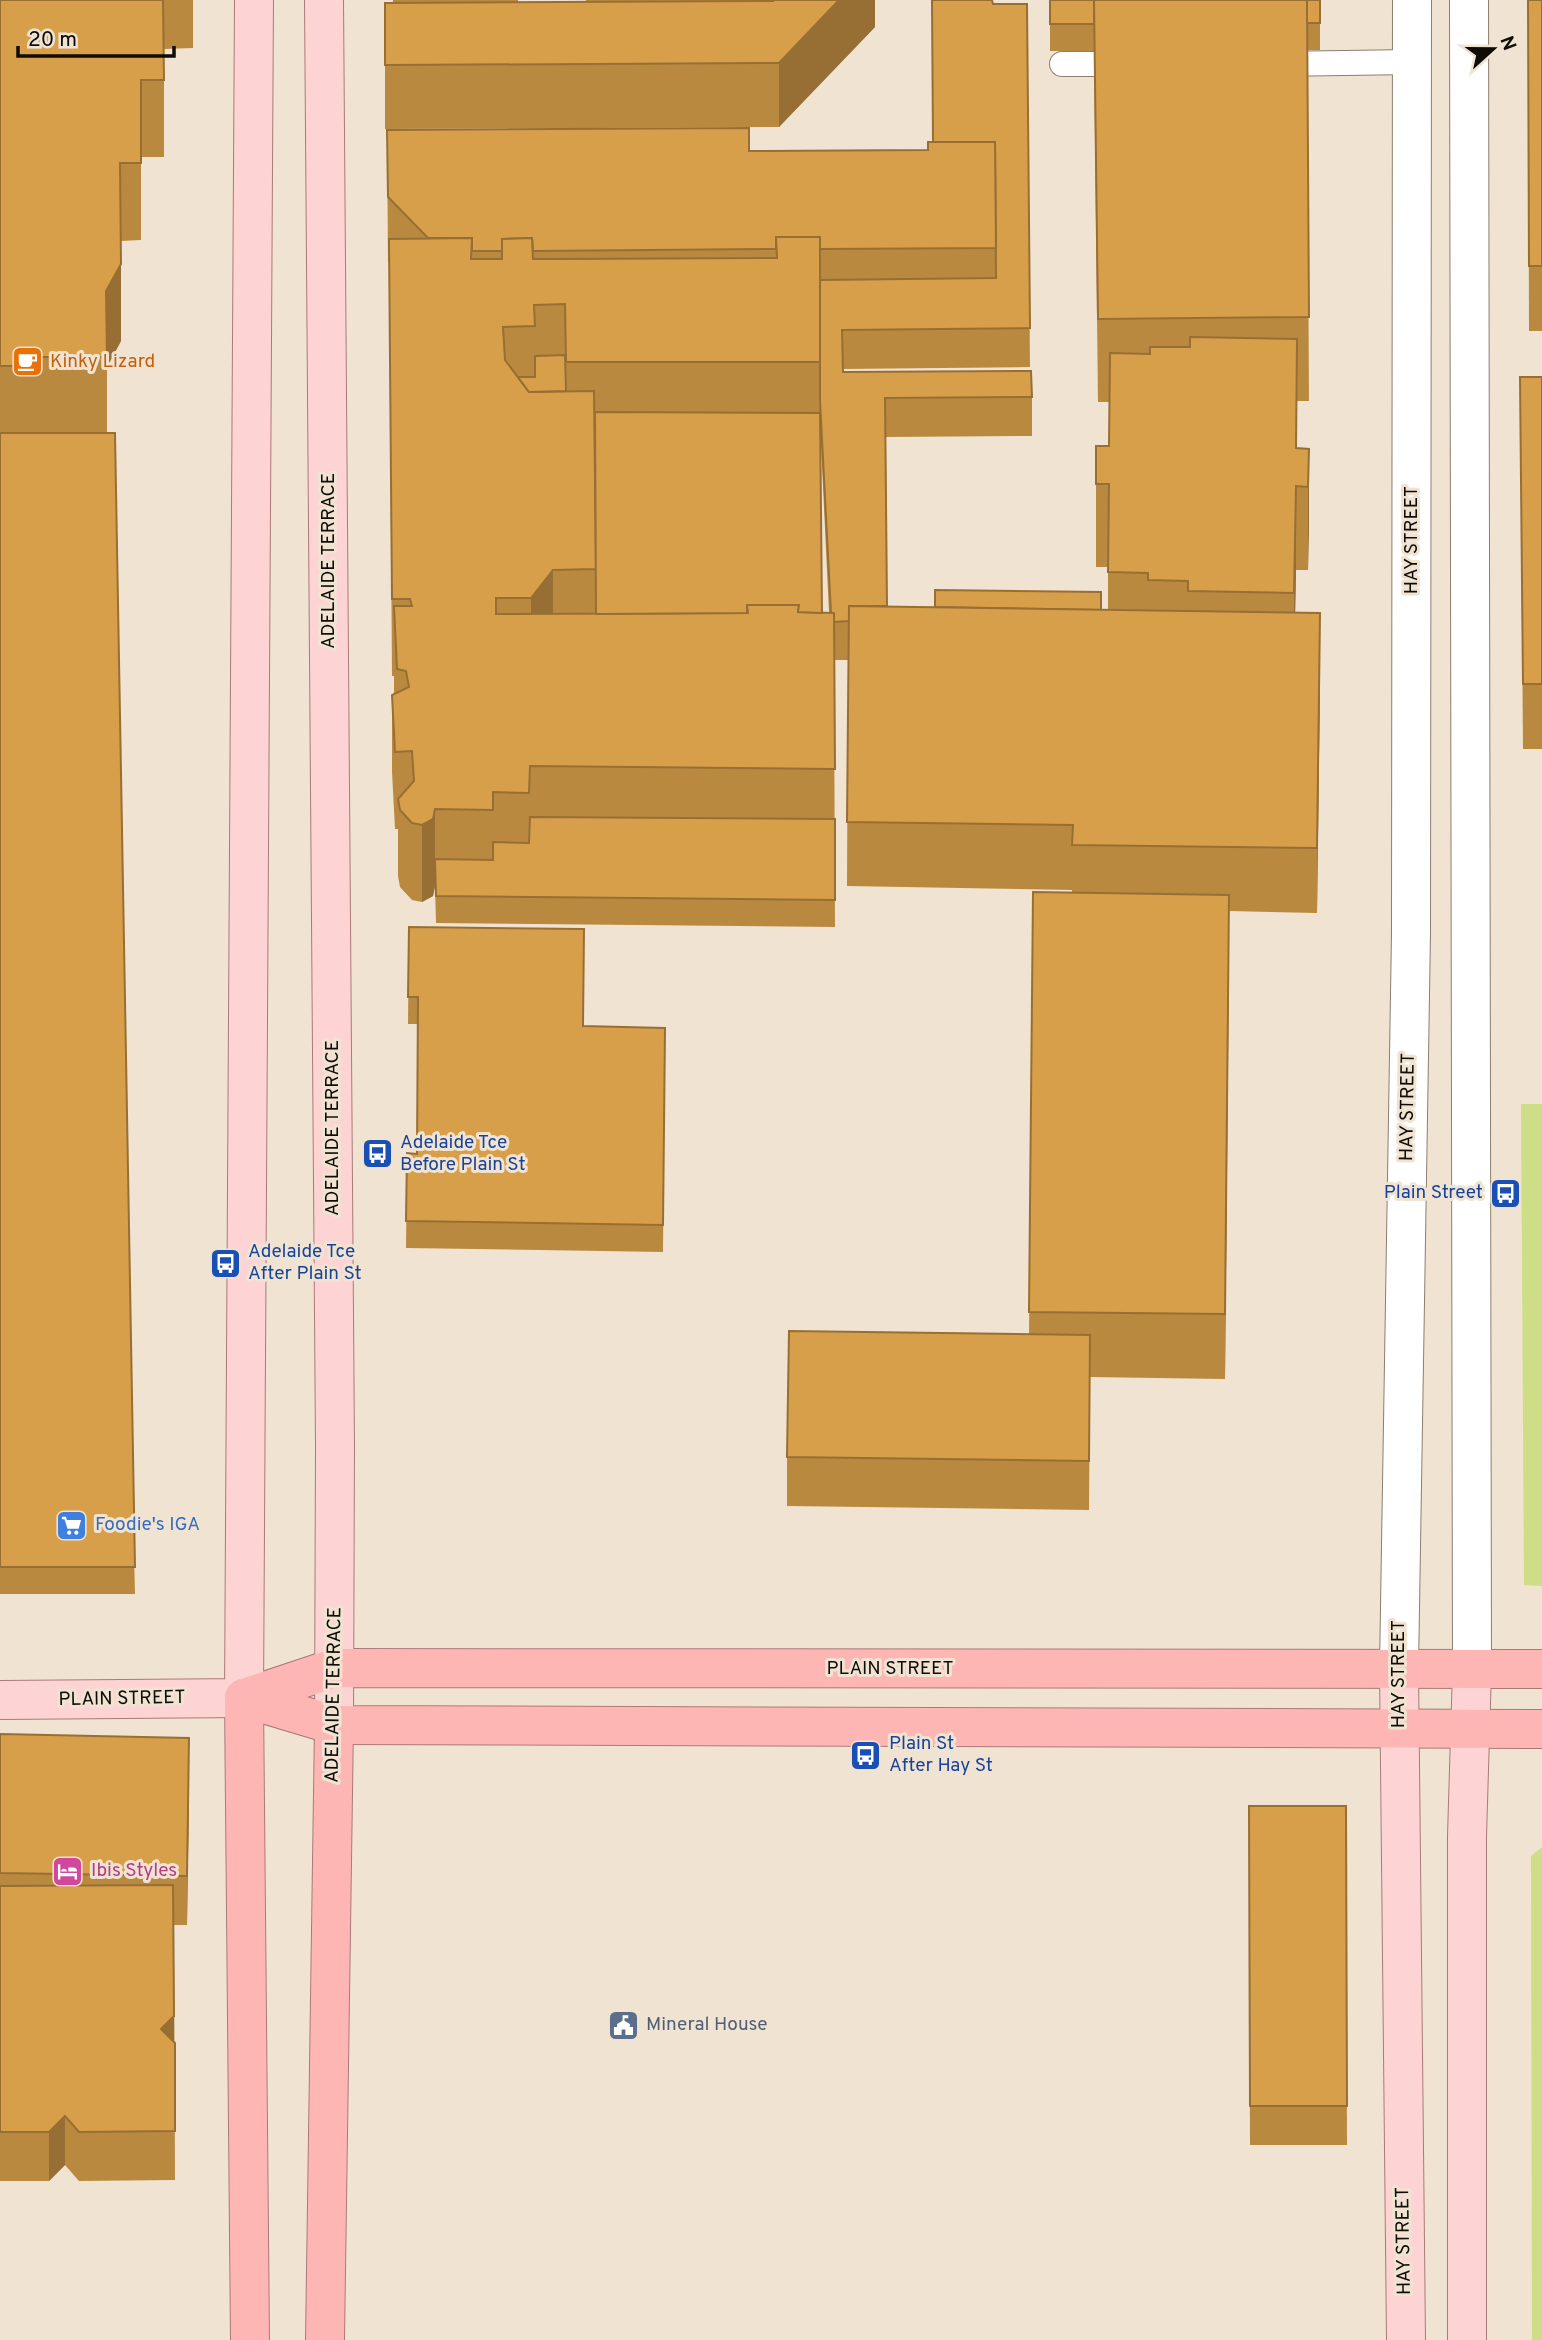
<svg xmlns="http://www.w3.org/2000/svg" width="1542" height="2340" font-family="Overpass,sans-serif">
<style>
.green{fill:#cdde86}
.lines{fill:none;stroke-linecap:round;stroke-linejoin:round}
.lane-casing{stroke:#8b7f70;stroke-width:26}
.secondary-casing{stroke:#8b7f70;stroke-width:40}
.primary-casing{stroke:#aa7a78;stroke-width:40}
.highway-casing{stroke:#aa7a78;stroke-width:40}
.lane{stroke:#fff;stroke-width:24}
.secondary{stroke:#fff;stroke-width:38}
.primary{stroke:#fed3d3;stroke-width:38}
.highway{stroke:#feb6b5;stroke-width:38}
.wall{fill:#ba8940;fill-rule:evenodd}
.shaded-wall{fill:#976f34}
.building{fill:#d89f4a;stroke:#976f34;stroke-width:2}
.labels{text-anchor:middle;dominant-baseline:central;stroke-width:6;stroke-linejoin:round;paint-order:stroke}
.food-label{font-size:19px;fill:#c56008;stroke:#f0e3d2;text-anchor:start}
.street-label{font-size:19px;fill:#0f0b06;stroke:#f0e3d2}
.transit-label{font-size:19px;fill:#164399;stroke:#f0e3d2;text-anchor:start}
.shop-label{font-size:19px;fill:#366cbe;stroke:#f0e3d2;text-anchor:start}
.hotel-label{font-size:19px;fill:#b23c85;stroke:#f0e3d2;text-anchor:start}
.service-label{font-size:19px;fill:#4e5e75;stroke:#f0e3d2;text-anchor:start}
</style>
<rect width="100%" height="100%" fill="#f0e3d2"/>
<!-- green -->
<g class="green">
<polygon points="1521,1104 1542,1104 1542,1586 1524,1585"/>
<polygon points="1542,1847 1542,2340 1532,2340 1531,1856"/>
</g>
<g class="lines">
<defs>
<g id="lane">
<polyline points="1062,64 1128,64"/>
<polyline points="1276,64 1412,62"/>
</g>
<g id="secondary">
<polyline points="1469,0 1472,1670"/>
<polyline points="1399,1669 1411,933 1412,0"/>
</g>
<g id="primary">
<polyline points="324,0 335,1446 334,1725"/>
<polyline points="1399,1669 1406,2340"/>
<polyline points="0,1700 244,1698 254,0"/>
<polyline points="1467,2340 1467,1836 1472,1670"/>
</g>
<g id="highway">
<polyline points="244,1698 334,1668 1542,1669"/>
<polyline points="244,1698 334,1725 1542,1729"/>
<polyline points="244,1698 250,2340"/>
<polyline points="325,2340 334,1725"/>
</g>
</defs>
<!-- lane casing -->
<use href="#lane" class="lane-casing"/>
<!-- secondary casing -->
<use href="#secondary" class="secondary-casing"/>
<!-- primary casing -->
<use href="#primary" class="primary-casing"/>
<!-- highway casing -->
<use href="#highway" class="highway-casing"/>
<!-- lane -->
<use href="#lane" class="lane"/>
<!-- secondary -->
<use href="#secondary" class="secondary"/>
<!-- primary -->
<use href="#primary" class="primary"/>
<!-- highway -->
<use href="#highway" class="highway"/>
</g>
<!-- wall -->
<g class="wall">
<polygon points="0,0 193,0 193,48 164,49 164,157 141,157 141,240 121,241 121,341 107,367 107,433 135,1594 0,1594"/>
<polygon points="393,0 518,0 518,2 586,2 586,0 768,0 768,1 875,0 875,27 779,127 385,129 385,3 393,3"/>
<path d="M1050,0H1320V50H1307L1309,401H1297V448L1309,449L1308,570H1296L1295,612L1320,677L1317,913L1229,911L1225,1379L1090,1377L1089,1510L787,1506V1457L1029,1335L1033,892L1072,893V890L847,886L848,660H834L835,927L436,923L435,886L433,896L422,902L412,900L400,887L398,876V829H395L392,772V695L394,694V676H392L389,263L388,262L387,130L749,151L928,150L933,142L993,4H1027L1030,367L843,369V372L1032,397V436L886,437L887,606L1108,610V567H1096V446H1109L1110,402H1098L1094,51H1050ZM821,445L829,613H822Z"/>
<polygon points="1528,0 1542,0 1542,331 1529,331"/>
<polygon points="1520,377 1542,377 1542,749 1523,749"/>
<polygon points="409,927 583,1026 665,1028 663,1252 406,1248 407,1153 417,1154 418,1024 408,1024"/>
<polygon points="0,1734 189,1787 187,1925 174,1925 175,2180 79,2181 65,2165 49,2181 0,2181"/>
<polygon points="1249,1806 1346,1806 1347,2145 1250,2145"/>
</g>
<!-- shaded-wall -->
<g class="shaded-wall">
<polygon points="839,0 875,0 875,27 779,127 779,63"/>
<polygon points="121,264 121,341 107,367 106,291"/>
<polygon points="1309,449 1309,533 1308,570 1308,487"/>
<polygon points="1296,486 1296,570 1294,677 1294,593"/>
<polygon points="553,570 553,647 531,648 531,598"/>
<polygon points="1320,613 1320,677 1317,913 1317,848"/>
<polygon points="435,809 435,886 433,896 422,902 422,825"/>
<polygon points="1229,895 1229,959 1225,1379 1225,1314"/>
<polygon points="189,1738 189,1787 187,1925 187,1876"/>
<polygon points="174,2016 174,2065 161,2029"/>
<polygon points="65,2116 65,2165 49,2181 49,2132"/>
</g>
<!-- building -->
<g class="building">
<polygon points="0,0 163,0 164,80 141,80 141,163 120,163 121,264 106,291 107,357 27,357 27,366 0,366"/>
<polygon points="774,0 839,0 779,63 385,65 385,3 773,1"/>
<polygon points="932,0 992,0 993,4 1027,4 1030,328 842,330 843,372 1031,371 1032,397 885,398 887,606 849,606 849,621 834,622 834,613 831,613 820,401 820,280 996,278 995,142 933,142"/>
<rect x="1050" y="0" width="44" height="24"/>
<polygon points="1094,0 1307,0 1309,317 1098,319"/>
<rect x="1307" y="0" width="13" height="23"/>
<polygon points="1528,0 1542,0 1542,266 1529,266"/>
<polygon points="749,128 749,151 928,150 928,142 995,142 996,248 820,249 820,237 776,237 776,249 533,251 532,238 502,239 502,251 472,251 472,238 428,238 388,197 387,130"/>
<polygon points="776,237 820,237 820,362 566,362 565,304 534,305 535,326 503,327 505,360 529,392 594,391 596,569 553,570 531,598 496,598 496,614 748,613 747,605 799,605 798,612 834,613 835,769 530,766 529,793 493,792 493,810 435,809 433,819 422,825 412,823 400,810 398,799 414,781 412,751 395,752 392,695 409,687 406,671 397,669 394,606 412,606 410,599 392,599 389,239 472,238 471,259 502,259 502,239 532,238 533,259 563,259 777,258"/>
<polygon points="1190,337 1297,339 1296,448 1309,449 1308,487 1296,486 1294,593 1188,591 1188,581 1148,580 1148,573 1108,572 1109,484 1096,484 1096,446 1109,446 1110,353 1150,354 1150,347 1190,347"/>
<polygon points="565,355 566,391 529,392 518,377 535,377 535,356"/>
<polygon points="1520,377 1542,377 1542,684 1523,684"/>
<polygon points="595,412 820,413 822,613 798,612 799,605 747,605 747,613 596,614"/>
<polygon points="0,433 115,433 135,1567 0,1567"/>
<polygon points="935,590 1101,592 1101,610 935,607"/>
<polygon points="849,606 1320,613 1317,848 1072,845 1073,825 847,822"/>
<polygon points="530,817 835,819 835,900 436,896 435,859 493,860 493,842 529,843"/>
<polygon points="1033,892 1229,895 1225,1314 1029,1312"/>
<polygon points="409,927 584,929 583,1026 665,1028 663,1225 406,1221 407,1153 417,1154 418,997 408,997"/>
<polygon points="789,1331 1090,1335 1089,1461 787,1457"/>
<polygon points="0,1734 189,1738 187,1876 0,1873"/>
<polygon points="1249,1806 1346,1806 1347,2106 1250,2106"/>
<polygon points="173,1885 174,2016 161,2029 175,2043 175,2131 79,2132 65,2116 49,2132 0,2132 0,1886"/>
</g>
<!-- icons -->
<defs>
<symbol id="cafe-square" viewBox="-11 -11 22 22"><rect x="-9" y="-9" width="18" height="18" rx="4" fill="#e8710a" stroke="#f0e3d2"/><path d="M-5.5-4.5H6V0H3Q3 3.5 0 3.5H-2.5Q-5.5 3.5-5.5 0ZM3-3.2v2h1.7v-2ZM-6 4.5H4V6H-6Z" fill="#fff"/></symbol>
<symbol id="bus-square" viewBox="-11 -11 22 22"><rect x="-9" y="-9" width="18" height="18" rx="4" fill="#1a4fb4" stroke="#f0e3d2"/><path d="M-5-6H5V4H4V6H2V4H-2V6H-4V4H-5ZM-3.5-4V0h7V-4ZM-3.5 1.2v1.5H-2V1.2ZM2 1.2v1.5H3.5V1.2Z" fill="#fff"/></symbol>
<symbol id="supermarket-square" viewBox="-11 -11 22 22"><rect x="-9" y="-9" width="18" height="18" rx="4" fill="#3f7fe0" stroke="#f0e3d2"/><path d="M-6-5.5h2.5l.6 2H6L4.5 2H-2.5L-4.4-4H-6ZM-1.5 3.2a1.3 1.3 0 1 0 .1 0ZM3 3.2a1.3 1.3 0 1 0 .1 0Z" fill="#fff"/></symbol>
<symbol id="hotel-square" viewBox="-11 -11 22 22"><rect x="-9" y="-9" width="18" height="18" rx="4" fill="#d1479c" stroke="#f0e3d2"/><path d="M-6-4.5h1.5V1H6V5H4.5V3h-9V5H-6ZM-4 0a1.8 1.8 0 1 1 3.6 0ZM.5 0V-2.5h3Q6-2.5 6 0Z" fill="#fff"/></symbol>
<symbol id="civic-square" viewBox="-11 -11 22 22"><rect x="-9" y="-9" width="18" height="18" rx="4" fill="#5c6f8a" stroke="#f0e3d2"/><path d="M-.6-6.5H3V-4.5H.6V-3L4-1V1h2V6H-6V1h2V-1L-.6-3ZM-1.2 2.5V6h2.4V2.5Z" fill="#fff"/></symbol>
</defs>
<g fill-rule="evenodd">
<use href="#cafe-square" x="10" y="344" width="35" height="35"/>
<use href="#bus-square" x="360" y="1136" width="35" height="35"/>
<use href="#bus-square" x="1488" y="1176" width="35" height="35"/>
<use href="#bus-square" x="208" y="1246" width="35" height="35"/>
<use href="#supermarket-square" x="54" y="1508" width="35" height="35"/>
<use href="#bus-square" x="848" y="1738" width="35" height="35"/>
<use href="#hotel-square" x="50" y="1854" width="35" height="35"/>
<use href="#civic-square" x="606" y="2008" width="35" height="35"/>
</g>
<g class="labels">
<!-- food labels -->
<g class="food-label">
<text x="50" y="362">Kinky Lizard</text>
</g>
<!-- street labels -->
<g class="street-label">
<text transform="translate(1412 540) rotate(-90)">HAY STREET</text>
<text transform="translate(329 561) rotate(-90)">ADELAIDE TERRACE</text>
<text transform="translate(1408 1107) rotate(-89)">HAY STREET</text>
<text transform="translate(333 1128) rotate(-90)">ADELAIDE TERRACE</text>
<text x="890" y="1669">PLAIN STREET</text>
<text transform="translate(1399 1674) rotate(-90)">HAY STREET</text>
<text transform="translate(334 1695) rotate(-89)">ADELAIDE TERRACE</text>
<text transform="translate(122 1699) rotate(-1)">PLAIN STREET</text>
<text transform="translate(1404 2241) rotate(-91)">HAY STREET</text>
</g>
<!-- transit labels -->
<g class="transit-label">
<text x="400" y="1143">Adelaide Tce<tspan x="400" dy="22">Before Plain St</tspan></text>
<text x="1483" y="1193" text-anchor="end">Plain Street</text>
<text x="248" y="1252">Adelaide Tce<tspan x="248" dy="22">After Plain St</tspan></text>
<text x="889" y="1744">Plain St<tspan x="889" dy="22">After Hay St</tspan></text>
</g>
<!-- shop labels -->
<g class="shop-label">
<text x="95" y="1525">Foodie's IGA</text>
</g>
<!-- hotel labels -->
<g class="hotel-label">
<text x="91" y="1871">Ibis Styles</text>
</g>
<!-- service labels -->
<g class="service-label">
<text x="646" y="2025">Mineral House</text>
</g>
</g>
<!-- north arrow -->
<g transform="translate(1493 49) rotate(69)" stroke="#f0e3d2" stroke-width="5" paint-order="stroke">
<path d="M0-5L12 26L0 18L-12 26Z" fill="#0f0b06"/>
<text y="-10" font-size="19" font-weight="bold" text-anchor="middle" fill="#0f0b06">N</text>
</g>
<!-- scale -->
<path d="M18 46v10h156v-10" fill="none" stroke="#0f0b06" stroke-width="3.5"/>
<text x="28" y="46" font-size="21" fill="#0f0b06" stroke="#f0e3d2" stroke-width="5" paint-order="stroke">20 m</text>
</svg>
